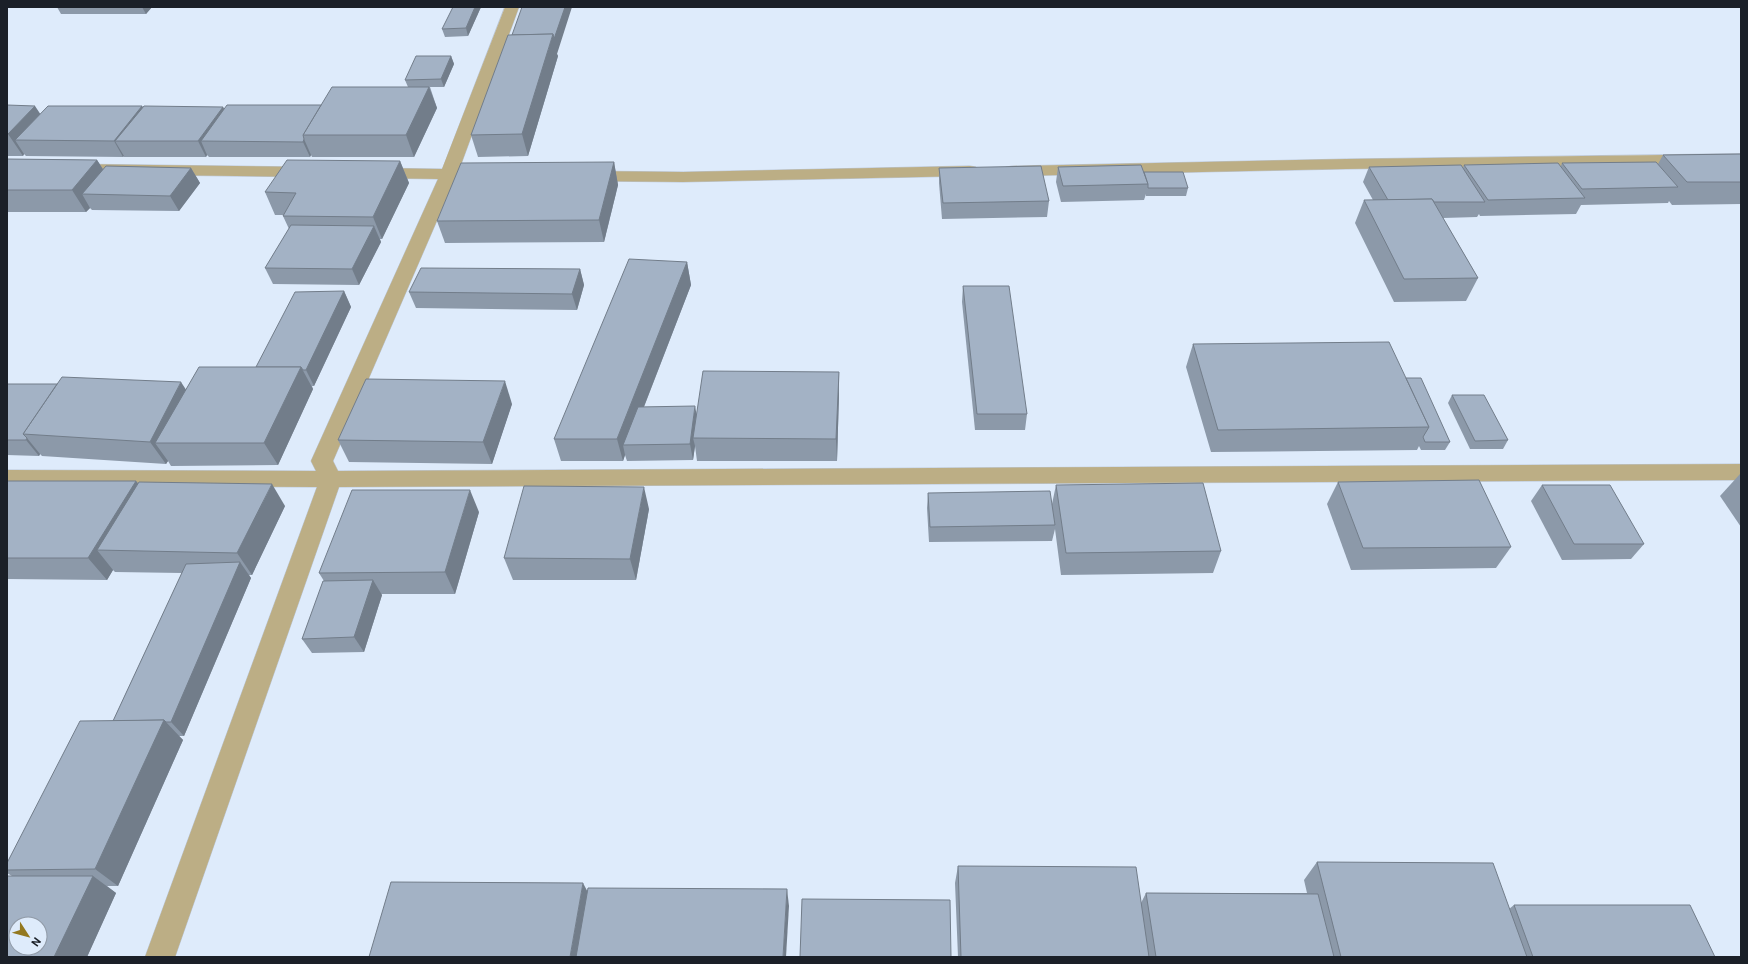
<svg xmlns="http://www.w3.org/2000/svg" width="1748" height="964" font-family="Roboto,sans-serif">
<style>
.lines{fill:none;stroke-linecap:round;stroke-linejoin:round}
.street-casing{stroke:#bbc6d5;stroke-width:1}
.street{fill:#bcae85;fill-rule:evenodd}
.wall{fill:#8c99a9}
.shaded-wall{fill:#727d8a}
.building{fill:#a3b2c5;stroke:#727d8a;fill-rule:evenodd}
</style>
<rect width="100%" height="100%" fill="#deebfb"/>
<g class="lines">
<defs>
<g id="street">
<polygon points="505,7 519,7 459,170 492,171 494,175 492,179 486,180 455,179 333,461 338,471 1741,464 1741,480 339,487 175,957 145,957 317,487 7,486 7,470 316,471 311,461 438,179 374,178 368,177 366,173 368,169 374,168 442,169"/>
<polygon points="1741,154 1741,164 1346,169 1012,176 1006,175 1004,171 1006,167 1012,166 1346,159"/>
<polygon points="72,164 308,167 314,168 316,172 314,176 308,177 72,174 66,173 64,169 66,165"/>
<polygon points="970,166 976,167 978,171 976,175 970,176 683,182 586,181 580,180 578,176 580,172 586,171 683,172"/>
</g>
</defs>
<!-- street casing -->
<use href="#street" class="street-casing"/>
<!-- street -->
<use href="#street" class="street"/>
</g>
<!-- wall -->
<g class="wall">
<polygon points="57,7 152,7 146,14 61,14"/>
<polygon points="481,7 468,36 445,37 442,29"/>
<polygon points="512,35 557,54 558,56 528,156 478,157 471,135"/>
<polygon points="451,56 454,64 444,87 430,87 437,108 414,157 312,157 311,155 310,157 209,157 207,155 206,157 124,157 124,156 123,157 26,156 24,154 23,156 7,156 7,105 40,114 142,106 143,107 223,107 224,109 321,105 408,87 405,80"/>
<polygon points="1741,154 1741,204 1672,205 1669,201 1668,203 1581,205 1576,214 1480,216 1479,214 1477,217 1443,218 1478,278 1466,301 1394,302 1355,223 1364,200 1373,200 1363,182 1369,167 1463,168 1464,165 1561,166 1562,163 1658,164 1663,155"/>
<polygon points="7,159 97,160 103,169 191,168 200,183 179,211 92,210 90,208 86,212 7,212"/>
<polygon points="400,161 409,183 382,239 380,239 381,242 359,285 273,284 265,268 289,229 283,216 283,215 275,215 265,192"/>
<polygon points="614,162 618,185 604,242 445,243 437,221"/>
<polygon points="1058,167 1144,172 1188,188 1186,196 1146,196 1146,194 1144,200 1061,202 1056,182"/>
<polygon points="939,168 1049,201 1047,217 942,219 939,183"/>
<polygon points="687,262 691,285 644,407 697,417 839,372 839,394 837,461 697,461 695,446 693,460 627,461 625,455 623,461 561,461 554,439"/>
<polygon points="580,269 584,285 577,310 416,308 409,292"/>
<polygon points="963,286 1027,414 1025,430 975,430 962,302"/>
<polygon points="344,291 351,307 314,386 312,386 313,389 278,465 171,466 168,461 166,464 42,456 40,454 39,456 7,455 7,384 186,390 256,367"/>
<polygon points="1193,344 1406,378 1450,442 1445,450 1421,450 1419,446 1417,450 1211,452 1186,367"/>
<polygon points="1452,395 1508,440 1503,449 1470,449 1448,403"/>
<polygon points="512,404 492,464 349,462 338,440"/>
<polygon points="1740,474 1741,474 1741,527 1720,496"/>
<polygon points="136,481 138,483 285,506 252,575 249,575 251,578 184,736 179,736 183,740 118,886 107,886 116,893 87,957 7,957 12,876 7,873 7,863 113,721 182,573 115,572 113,570 107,580 7,579 7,482"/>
<polygon points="1338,482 1511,547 1496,568 1351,570 1327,504"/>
<polygon points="1056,485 1221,551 1213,573 1061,575 1055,529 1052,541 929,542 927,508 928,493 1052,504"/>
<polygon points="1542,485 1644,544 1631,559 1562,560 1531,501"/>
<polygon points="649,509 636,580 513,580 504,558"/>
<polygon points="479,512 455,594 381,594 382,595 364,652 312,653 302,639 324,581 319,573"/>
<polygon points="1317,862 1509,909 1514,905 1715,957 958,957 955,883 958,866 1141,903 1146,893 1307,893 1304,880"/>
</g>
<!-- shaded-wall -->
<g class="shaded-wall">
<polygon points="142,7 152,7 146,14"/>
<polygon points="475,7 481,7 468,36 466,28"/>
<polygon points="565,7 572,7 557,54 558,56 528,156 522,134 553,34"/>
<polygon points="451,56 454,64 444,87 441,79"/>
<polygon points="429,87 437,108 414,157 406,135"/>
<polygon points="35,106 49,127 15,140 24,154 23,156 8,134"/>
<polygon points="142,106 151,122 115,141 124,156 123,157 114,141"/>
<polygon points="223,107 231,122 201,141 207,155 206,157 198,141"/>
<polygon points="304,139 311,155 310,157 303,142"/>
<polygon points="97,160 111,182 82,194 90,208 86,212 72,190"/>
<polygon points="400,161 409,183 382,239 373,217"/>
<polygon points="614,162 618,185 604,242 599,220"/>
<polygon points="191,168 200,183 179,211 170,196"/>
<polygon points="374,226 381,242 359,285 352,269"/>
<polygon points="687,262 691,285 629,445 623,445 625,455 623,461 617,439"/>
<polygon points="580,269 584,285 577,310 572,294"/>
<polygon points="344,291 351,307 314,386 306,370"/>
<polygon points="301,367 313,389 278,465 264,443"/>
<polygon points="839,372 839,394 837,461 836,439"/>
<polygon points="505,381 512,404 492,464 483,442"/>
<polygon points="181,382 196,405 155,443 168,461 166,464 150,442"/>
<polygon points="695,406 698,422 693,438 695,446 693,460 690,444"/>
<polygon points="27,438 40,454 39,456 26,440"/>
<polygon points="136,481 153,503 97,550 113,570 107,580 88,558"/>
<polygon points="272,484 285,506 252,575 237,553"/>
<polygon points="644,487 649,509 636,580 630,559"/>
<polygon points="470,490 479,512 455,594 445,572"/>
<polygon points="240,562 251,578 184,736 171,722"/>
<polygon points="373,580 382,595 364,652 354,637"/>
<polygon points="164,720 183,740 118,886 95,869"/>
<polygon points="93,876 116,893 87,957 54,957"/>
<polygon points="583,883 592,900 582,957 570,957"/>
<polygon points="787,889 789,906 786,957 783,957"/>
</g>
<!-- building -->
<g class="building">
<polygon points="453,7 475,7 466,28 442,29"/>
<polygon points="522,7 565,7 554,39 553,34 512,35"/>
<polygon points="553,34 522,134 471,135 508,35"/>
<polygon points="416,56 451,56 441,79 405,80"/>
<polygon points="332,87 429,87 406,135 303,135"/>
<polygon points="7,105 35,106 8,134 7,134"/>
<polygon points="227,105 321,105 303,135 304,139 303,142 201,141"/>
<polygon points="48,106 142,106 114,141 15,140"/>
<polygon points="144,106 223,107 198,141 115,141"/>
<polygon points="1741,154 1741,182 1687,182 1663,155"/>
<polygon points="7,159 97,160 72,190 7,190"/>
<polygon points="287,160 400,161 373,217 283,216 296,193 265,192"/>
<polygon points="614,162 599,220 437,221 461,163"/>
<polygon points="1656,162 1678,187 1582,189 1562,163"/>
<polygon points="1558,163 1585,198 1488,200 1464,165"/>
<polygon points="1141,165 1148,184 1063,186 1058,167"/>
<polygon points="1461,165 1485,202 1434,202 1432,199 1388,200 1369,167"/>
<polygon points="106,166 191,168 170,196 82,194"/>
<polygon points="1041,166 1049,201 943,203 939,168"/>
<polygon points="1144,172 1183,172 1188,188 1148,188 1148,184"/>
<polygon points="1432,199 1478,278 1404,279 1364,200"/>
<polygon points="291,225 374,226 352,269 265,268"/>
<polygon points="629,259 687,262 617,439 554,439"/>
<polygon points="421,268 580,269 572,294 409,292"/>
<polygon points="963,286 1009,286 1027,414 977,414"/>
<polygon points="344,291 306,370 303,370 301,367 256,367 295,292"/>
<polygon points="1389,342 1429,427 1218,430 1193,344"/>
<polygon points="199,367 301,367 264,443 155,443"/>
<polygon points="703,371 839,372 836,439 693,438"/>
<polygon points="62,377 181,382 150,442 23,434"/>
<polygon points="1406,378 1421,378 1450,442 1425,442 1423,437 1429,427"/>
<polygon points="366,379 505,381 483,442 338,440"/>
<polygon points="7,384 57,384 23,434 27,438 26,440 7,440"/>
<polygon points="1452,395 1484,395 1508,440 1475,441"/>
<polygon points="695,406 690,444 623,445 638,407"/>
<polygon points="1479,480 1511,547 1363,548 1338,482"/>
<polygon points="8,481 136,481 88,558 7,558 7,482"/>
<polygon points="139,482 272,484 237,553 97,550"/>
<polygon points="1203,483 1221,551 1066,553 1056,485"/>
<polygon points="1542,485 1610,485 1644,544 1574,544"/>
<polygon points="524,486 644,487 630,559 504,558"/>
<polygon points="352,490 470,490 445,572 319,573"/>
<polygon points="1050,491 1055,525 930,527 928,493"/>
<polygon points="240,562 171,722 166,722 164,720 113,721 186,564"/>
<polygon points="373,580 354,637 302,639 323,581"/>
<polygon points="164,720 95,869 7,870 7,863 80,721"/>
<polygon points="1317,862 1493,863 1527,957 1341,957"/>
<polygon points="958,866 1136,867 1149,957 961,957"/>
<path d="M7,876H93L54,957H7ZM16,924H40V948H16Z"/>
<polygon points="391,882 583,883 570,957 369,957"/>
<polygon points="588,888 787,889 783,957 576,957"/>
<polygon points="1146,893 1318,894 1334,957 1156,957"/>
<polygon points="802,899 950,900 951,957 800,957"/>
<polygon points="1514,905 1690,905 1715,957 1533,957"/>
</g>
<!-- border -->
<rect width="1748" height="964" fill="none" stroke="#1b2028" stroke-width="16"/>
<!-- north arrow -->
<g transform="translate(28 936) rotate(126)"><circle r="19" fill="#deebfb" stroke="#909aa7"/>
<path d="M0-3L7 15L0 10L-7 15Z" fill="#93781f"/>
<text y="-6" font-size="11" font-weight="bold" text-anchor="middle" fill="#1b2028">N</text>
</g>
</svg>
